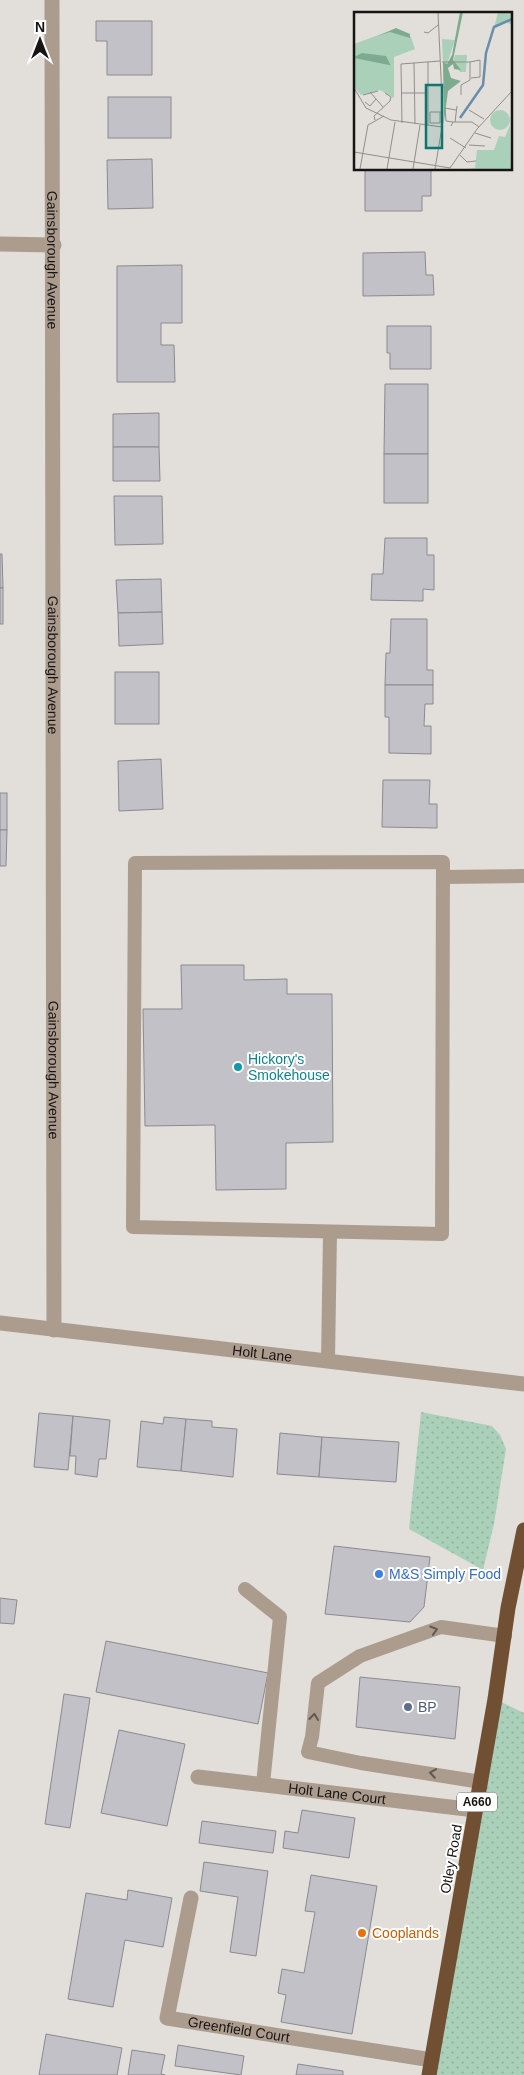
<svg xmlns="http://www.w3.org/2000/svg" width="524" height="2075" font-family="Helvetica,sans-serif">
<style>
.grass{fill:url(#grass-dots)}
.building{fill:#c2c1c7;stroke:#8a8a8f}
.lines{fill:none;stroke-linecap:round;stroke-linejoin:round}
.lane{stroke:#ac9c8e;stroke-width:14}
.street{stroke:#ac9c8e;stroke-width:15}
.highway{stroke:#704f32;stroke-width:15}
.oneway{stroke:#625851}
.culture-dot{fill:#0f9aa8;stroke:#fff;stroke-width:2}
.shop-dot{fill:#3f7fe0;stroke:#fff;stroke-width:2}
.service-dot{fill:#5c6f8a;stroke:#fff;stroke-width:2}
.food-dot{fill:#e8710a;stroke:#fff;stroke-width:2}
.labels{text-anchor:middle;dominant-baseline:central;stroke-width:4;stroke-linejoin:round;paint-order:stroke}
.shield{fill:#fff;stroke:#5d5b5a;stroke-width:1}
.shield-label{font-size:12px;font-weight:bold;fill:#171514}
.street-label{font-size:14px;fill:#171514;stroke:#fff}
.culture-label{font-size:14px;fill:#0d838f;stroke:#fff;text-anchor:start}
.shop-label{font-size:14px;fill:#366cbe;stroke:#fff;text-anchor:start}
.service-label{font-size:14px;fill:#4e5e75;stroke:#fff;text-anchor:start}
.food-label{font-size:14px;fill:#c56008;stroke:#fff;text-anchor:start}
.inset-river{fill:none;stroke:#698dab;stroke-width:2.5}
.inset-road{fill:none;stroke:#918e8b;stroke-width:1}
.view{fill:#0f766e;fill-opacity:0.15;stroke:#0f766e;stroke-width:2.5}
.inset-edge{fill:none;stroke:#171514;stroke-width:2.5}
</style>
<defs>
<pattern id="grass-dots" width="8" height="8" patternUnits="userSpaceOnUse" patternTransform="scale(1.25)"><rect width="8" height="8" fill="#aad0b9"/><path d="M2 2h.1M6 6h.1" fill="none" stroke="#92b29e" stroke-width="1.8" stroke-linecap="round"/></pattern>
</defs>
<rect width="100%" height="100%" fill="#e2dfda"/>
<!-- grass -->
<g class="grass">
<polygon points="421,1412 492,1426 500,1435 506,1449 494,1524 483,1570 409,1529"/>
<polygon points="495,1699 524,1713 524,2075 429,2075"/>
</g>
<!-- building -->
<g class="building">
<polygon points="96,21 152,21 152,75 107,75 107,41 96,41"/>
<rect x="108" y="97" width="63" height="41"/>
<polygon points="152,159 153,208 108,209 107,160"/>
<polygon points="365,169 431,169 431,196 422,196 422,211 365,211"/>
<polygon points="425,252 426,275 433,275 434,295 363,296 363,253"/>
<polygon points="182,265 182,323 161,323 161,345 174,345 175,382 117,382 117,266"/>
<polygon points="387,326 431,326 431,369 390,369 390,353 387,353"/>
<polygon points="385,384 428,384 428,454 384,454"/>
<polygon points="159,413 159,447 113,447 113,414"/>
<polygon points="113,447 159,447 160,481 113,481"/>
<rect x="384" y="454" width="44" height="49"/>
<polygon points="114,496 162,496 163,544 115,545"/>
<polygon points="385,538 427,538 427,555 434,555 434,590 423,589 423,601 371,600 372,574 383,574"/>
<polygon points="0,554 2,554 3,588 0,588"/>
<polygon points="161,579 162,612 118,613 116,580"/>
<rect x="0" y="588" width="3" height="36"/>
<polygon points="162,612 163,644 119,646 118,613"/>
<polygon points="391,619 427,619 427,670 433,670 433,685 385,685 386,653 390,653"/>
<rect x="115" y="672" width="44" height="52"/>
<polygon points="385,685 433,685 433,704 425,704 424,726 431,726 431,754 389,753 389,717 385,717"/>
<polygon points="161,759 163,809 119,811 118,761"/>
<polygon points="383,780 430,780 429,804 437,804 437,828 382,827"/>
<rect x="0" y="793" width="7" height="37"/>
<polygon points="0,830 7,830 6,866 0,866"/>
<polygon points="181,965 244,965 244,980 287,979 287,994 332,994 333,1142 286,1143 286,1189 216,1190 215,1125 145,1126 143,1009 182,1009"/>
<polygon points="39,1413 73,1416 68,1470 34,1467"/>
<polygon points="73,1416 110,1420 106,1459 99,1459 97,1477 75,1474 76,1456 70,1456"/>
<polygon points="164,1417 186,1419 181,1471 137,1467 141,1421 163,1424"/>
<polygon points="186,1419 212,1421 212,1427 237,1429 233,1477 181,1471"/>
<polygon points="280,1433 322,1437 319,1477 277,1474"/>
<polygon points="322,1437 399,1442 396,1482 319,1477"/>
<polygon points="334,1546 430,1557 424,1607 410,1622 325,1614"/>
<polygon points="0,1598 17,1600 14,1624 0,1623"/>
<polygon points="106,1641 268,1673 258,1724 96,1692"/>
<polygon points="360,1677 460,1687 455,1739 356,1727"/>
<polygon points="64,1694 90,1698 70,1828 45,1824"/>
<polygon points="119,1730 185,1744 167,1826 101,1813"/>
<polygon points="302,1810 355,1818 349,1858 283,1848 285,1831 298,1833"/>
<polygon points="202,1821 276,1831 273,1853 199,1843"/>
<polygon points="204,1862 268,1871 256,1956 230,1952 238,1897 200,1891"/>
<polygon points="311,1875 377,1886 352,2034 281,2022 286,1995 278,1993 282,1969 304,1973 315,1912 305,1911"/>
<polygon points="128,1890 172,1898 163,1947 125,1940 113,2007 68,1999 86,1893 127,1900"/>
<polygon points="46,2034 122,2048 117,2075 39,2075"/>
<polygon points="178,2045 244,2056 241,2075 175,2066"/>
<polygon points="132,2050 165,2055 161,2074 165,2075 128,2075"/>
<polygon points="298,2064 343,2071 343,2075 296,2075"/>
</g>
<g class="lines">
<!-- lane -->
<g class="lane">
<polygon points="443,862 442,1234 133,1227 135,863"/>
<polyline points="443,877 524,876"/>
<polyline points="328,1361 330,1232"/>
<polyline points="245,1589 280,1617 263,1784"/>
<polyline points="481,1782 361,1763 308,1752 312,1737 318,1683 360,1656 441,1627 505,1636"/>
</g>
<!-- street -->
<g class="street">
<path id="s1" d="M52,0L54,1330"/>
<polyline points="0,244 54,245"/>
<path id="s2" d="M0,1323L524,1384"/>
<path id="s3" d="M198,1777L475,1810"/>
<path id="s4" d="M191,1898L167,2018L432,2060"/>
</g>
<!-- highway -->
<polyline class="highway" points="429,2075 495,1699 508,1608 524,1530"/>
</g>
<!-- one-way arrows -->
<defs><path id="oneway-chevron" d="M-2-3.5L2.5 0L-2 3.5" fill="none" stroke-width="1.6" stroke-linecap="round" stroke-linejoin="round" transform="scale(1.25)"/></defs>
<g class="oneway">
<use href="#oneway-chevron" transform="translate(434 1630) rotate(-17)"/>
<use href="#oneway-chevron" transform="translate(314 1717) rotate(-84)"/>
<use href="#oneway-chevron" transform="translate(433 1773) rotate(-172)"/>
</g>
<!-- markers -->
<circle class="culture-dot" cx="238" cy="1067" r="5"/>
<circle class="shop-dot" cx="379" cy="1574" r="5"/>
<circle class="service-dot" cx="408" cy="1707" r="5"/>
<circle class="food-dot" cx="362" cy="1933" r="5"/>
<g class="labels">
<!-- shield labels -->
<rect class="shield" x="457" y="1792.5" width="40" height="19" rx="4"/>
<g class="shield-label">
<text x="477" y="1802">A660</text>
</g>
<!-- street labels -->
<g class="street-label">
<text stroke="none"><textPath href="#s1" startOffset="260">Gainsborough Avenue</textPath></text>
<text stroke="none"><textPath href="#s1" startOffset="665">Gainsborough Avenue</textPath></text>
<text stroke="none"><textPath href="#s1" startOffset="1070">Gainsborough Avenue</textPath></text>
<text stroke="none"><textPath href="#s2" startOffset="264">Holt Lane</textPath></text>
<text stroke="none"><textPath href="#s3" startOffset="140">Holt Lane Court</textPath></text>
<text transform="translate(451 1859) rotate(-80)">Otley Road</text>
<text stroke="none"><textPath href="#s4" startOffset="195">Greenfield Court</textPath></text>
</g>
<!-- culture labels -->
<g class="culture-label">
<text x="248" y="1059">Hickory's<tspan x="248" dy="16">Smokehouse</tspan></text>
</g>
<!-- shop labels -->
<g class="shop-label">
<text x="389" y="1574">M&amp;S Simply Food</text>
</g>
<!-- service labels -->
<g class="service-label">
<text x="418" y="1707">BP</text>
</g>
<!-- food labels -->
<g class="food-label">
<text x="372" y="1933">Cooplands</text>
</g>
</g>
<!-- overview -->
<g transform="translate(354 12)">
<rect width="158" height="158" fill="#e2dfda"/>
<path d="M144,0H157V12L149,10L140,16ZM38,18L57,25L61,37L40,45V54L0,46V32ZM88,27L101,28L93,52L89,50ZM101,43H113L112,60H106L99,50Z" fill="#aad0b9"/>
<path d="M106,0H109L99,48L107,58L100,57L99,52L94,56L97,66L107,69L94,79L90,109L89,50L93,52L98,43ZM42,16L56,22V26L36,20L24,24ZM8,41L32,44L37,54L0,49V45Z" fill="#7eab90"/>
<path d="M0,46L40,54V86L26,78L7,83L0,75ZM156,113L157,157H113L121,156L123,138H140L145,124L151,125Z" fill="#aad0b9"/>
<path d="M136 108a10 10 0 1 1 20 0a10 10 0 1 1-20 0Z" fill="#aad0b9"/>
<path class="inset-river" d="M106,106L129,73L132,41L140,15L158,7"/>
<path class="inset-road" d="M70,20L74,21L84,13M74,50V113M88,50H116V68L107,73V83M116,50L126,48V65L117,66M60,51L61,112M0,76L12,96L37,108L88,115M16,80L29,95M47,81H73M9,83L24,79M11,90L16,94L22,87M115,98L130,107M86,100H76V111H86V100H89M21,108L20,104L36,89L37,85L31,81M99,110L92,109L91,96L102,98M101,110L103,94M48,111L47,52L86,49M97,114L99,110H118L125,115M121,121L137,126M96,126L112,136M115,133L131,134M0,140L96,156L123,117L158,79M106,143L113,150L122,149M6,157L14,113L30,104M33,157L41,110M59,157L66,113M81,157L89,109L84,0"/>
<path class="view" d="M72,73H88V136H72Z"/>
<rect width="158" height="158" class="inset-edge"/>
</g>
<!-- north arrow -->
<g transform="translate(40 40)" stroke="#ffffff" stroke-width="4" paint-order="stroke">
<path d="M0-4L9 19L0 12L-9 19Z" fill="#171514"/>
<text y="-8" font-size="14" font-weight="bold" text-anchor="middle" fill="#171514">N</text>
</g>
</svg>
